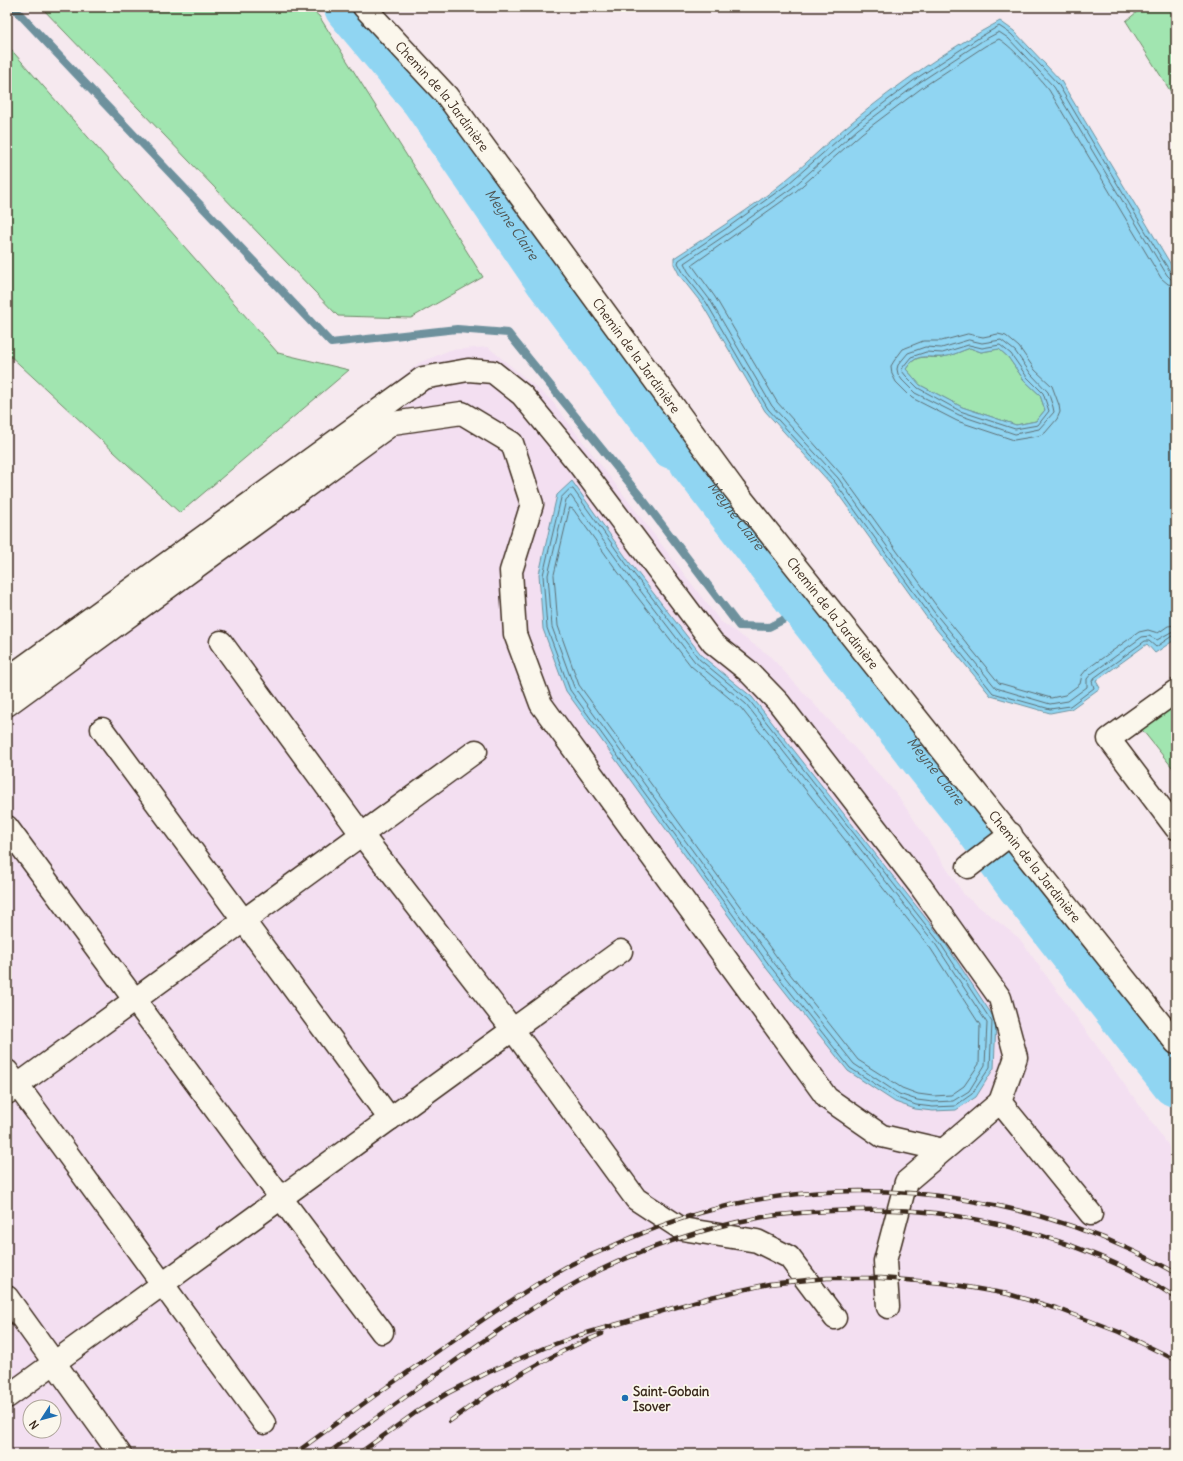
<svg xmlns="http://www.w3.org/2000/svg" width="1183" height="1461" font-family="Delius,sans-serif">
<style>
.built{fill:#f3dff1;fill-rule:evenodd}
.green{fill:#a1e5b0;stroke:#6e8867}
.water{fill:#90d5f2;stroke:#6e919d;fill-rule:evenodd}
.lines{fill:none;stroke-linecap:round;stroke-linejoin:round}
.shore{stroke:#5d6e73;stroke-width:1}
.stream{stroke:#6e919d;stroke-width:8}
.river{stroke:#90d5f2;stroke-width:50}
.minor-casing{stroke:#3b2a1e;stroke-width:25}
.minor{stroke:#fbf7ec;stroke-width:22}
.rail-casing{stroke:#3b2a1e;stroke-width:4.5}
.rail{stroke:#fbf7ec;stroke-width:3;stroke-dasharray:9;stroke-linecap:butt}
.poi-dot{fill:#1f6fb2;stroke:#fbf7ec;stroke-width:1.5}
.labels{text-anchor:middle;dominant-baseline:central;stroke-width:3.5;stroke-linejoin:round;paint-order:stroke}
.street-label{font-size:13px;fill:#3b2a1e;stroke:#fbf7ec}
.poi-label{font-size:13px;font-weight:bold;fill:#3b2a1e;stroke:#fbf7ec;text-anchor:start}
.water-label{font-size:14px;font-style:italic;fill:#505553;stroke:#fbf7ec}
</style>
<rect width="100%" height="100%" fill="#f6e9ef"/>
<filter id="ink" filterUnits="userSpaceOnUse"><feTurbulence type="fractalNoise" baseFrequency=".025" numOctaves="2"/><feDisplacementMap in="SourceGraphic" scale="8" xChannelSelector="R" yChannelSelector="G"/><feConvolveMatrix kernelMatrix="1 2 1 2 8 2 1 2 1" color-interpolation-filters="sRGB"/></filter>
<g filter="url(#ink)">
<!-- built -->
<path class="built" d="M488,347L551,400L720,621L769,655L896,793L965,896L1019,938L1176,1156V1454H7V676L232,517L419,363L450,350ZM30,1407H54V1431H30Z"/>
<!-- green -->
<g class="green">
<polygon points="41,7 308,7 319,16 483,277 411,318 338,316"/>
<polygon points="1143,7 1176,7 1176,100 1126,21"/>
<polygon points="7,45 278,353 349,370 180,513 7,353"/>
<path d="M970,348L981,352L999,349L1008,357L1024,380L1040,395L1045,410L1036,421L1016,425L962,407L920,385L906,369C918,352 925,359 942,357C952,356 961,351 970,348Z"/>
<polygon points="1176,696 1176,772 1139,726"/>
</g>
<!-- water -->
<g class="water">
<path d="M1000,21L1014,31L1061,81L1176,273V639L1155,653L1147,644L1096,681L1100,688L1071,709L1050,713L991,696L927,618L831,484L765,411L702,304L680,276L674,264V258C712,233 751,209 786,180C809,162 829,140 852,122C898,84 948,49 1000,21ZM970,348L981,352L999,349L1008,357L1024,380L1040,395L1045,410L1036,421L1016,425L962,407L920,385L906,369C917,352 926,358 942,357C952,356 961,351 970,348Z"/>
<polygon points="572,481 630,563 703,657 752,697 943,940 996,1021 994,1068 976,1097 956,1110 933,1111 915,1109 895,1102 848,1071 767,969 566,691 543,629 539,574 557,495"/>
</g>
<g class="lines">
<!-- shore -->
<g class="shore">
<polyline points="1176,275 1171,273 1159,254 1058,84 1011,34 999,26 980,37 917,78 855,125 788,184 727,228 679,260 678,263 684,274 706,302 768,409 834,481 930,615 993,693 1050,709 1070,706 1094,688 1092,681 1094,678 1145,641 1149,641 1156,647 1172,636 1176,636"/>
<polyline points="1176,280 1171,279 1167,275 1054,87 1008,38 999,32 982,41 920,82 858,129 792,188 730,232 684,263 688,271 710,300 772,406 838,478 934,612 996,688 1050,704 1068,701 1087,687 1087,679 1091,674 1142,637 1149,636 1157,640 1171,632 1176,631"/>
<path d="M1176,286L1168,284L1161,278L1049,90C1037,76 1014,48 999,39L985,46L923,87L862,133L795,192L692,265L715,297L777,402L842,475L938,608L999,683L1051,698L1065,695L1080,684L1082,675L1087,669L1139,632L1148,630L1158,633L1168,626L1176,625"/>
<polygon points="968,334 983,337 998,334 1006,336 1019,347 1035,370 1052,386 1059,405 1060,412 1057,419 1045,433 1038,436 1014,440 957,421 912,398 896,382 892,374 891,366 894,361 903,349 923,341 941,341"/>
<polygon points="969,340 982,343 1001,340 1015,351 1031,374 1048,392 1053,407 1054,412 1039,429 1015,434 959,415 915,393 902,380 898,374 897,369 898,365 908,353 925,347 941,348"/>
<polygon points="969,345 982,348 1000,345 1011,354 1027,377 1043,393 1049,411 1038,425 1015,429 960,411 918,388 906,376 902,371 903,367 911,357 926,352 942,353"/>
<polygon points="570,489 573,489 627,565 699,659 749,700 940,943 992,1022 990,1067 972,1094 955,1106 933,1107 916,1105 897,1098 850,1068 770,966 570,690 547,628 543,575 561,498"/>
<polygon points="571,496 623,568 695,662 746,704 936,945 987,1023 985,1065 969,1091 953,1101 933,1102 917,1100 899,1094 854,1064 774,963 574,687 552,627 548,575 566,500"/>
<polygon points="570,508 573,509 618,572 691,666 741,708 931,949 980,1025 979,1064 964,1086 951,1095 933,1096 918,1094 902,1088 858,1060 779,960 579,685 558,626 554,575"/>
</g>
<!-- stream -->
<polyline class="stream" points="13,7 331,343 457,329 508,333 644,501 739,626 769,627 807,608"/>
<!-- river -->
<g class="river">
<path id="s1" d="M349,7L426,99L550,280L673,444"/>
<path id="s2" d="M694,461L807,608L977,823L1021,884L1176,1082"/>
</g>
<defs>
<g id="minor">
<path id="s3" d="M364,7L447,96L734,489L1176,1043"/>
<polyline points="221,642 362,835 513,1030 636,1199 682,1229 757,1241 789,1257 835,1318"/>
<polyline points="7,679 423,378 468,370 493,372 522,395 578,463 713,643 748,671 779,703 921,887 1000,998 1016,1057 1000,1102"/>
<polyline points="1176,691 1109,739 1176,828"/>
<polyline points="7,705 393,423 462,413 512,443 532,504 511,571 515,634 541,704 827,1098 882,1136 943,1150"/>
<polyline points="102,729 390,1119"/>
<polyline points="7,827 281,1198 382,1332"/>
<polyline points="968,867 1011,834"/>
<polyline points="7,1071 264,1423"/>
<polyline points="7,1093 476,751"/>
<polyline points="7,1297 120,1454"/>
<polyline points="888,1307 885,1261 906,1182 1000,1102 1091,1214"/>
<polyline points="7,1397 621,951"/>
</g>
</defs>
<!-- minor casing -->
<use href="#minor" class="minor-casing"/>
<!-- minor -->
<use href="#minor" class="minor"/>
<defs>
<g id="rail">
<path d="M450,1421C466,1410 481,1398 498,1388C531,1367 566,1348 602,1334"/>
<path d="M294,1454C346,1416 399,1378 452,1341C489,1315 527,1289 566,1267C583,1258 602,1251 619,1243C649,1230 680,1218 711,1210C792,1188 883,1186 966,1200C1024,1209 1080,1226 1133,1251C1148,1258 1162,1265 1176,1273"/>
<path d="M327,1454C363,1427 400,1401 437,1374C488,1337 541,1300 598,1271C646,1248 706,1227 758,1218C782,1214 808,1212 832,1211C867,1209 901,1209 935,1213C1001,1221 1068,1241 1128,1269C1145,1277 1161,1288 1176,1298"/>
<polyline points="358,1454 415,1413 448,1393 489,1372 544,1348 580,1335 711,1297 769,1284 827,1278 881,1278 943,1283 1008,1294 1059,1309 1119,1332 1176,1360"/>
</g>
</defs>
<!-- rail casing -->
<use href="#rail" class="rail-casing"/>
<!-- rail -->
<use href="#rail" class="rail"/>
</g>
</g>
<!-- markers -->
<circle class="poi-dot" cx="625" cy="1398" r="4"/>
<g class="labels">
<!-- street labels -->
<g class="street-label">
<text stroke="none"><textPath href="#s3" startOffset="119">Chemin de la Jardinière</textPath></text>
<text stroke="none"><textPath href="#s3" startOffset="443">Chemin de la Jardinière</textPath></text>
<text stroke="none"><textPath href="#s3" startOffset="767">Chemin de la Jardinière</textPath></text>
<text stroke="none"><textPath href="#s3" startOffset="1091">Chemin de la Jardinière</textPath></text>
</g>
<!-- poi labels -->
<g class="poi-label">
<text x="633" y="1391">Saint-Gobain<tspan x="633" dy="15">Isover</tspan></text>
</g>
<!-- water labels -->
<g class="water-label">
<text stroke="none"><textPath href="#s1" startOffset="272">Meyne Claire</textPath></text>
<text stroke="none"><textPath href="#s2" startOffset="69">Meyne Claire</textPath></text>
<text stroke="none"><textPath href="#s2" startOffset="393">Meyne Claire</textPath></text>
</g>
</g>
<!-- margin -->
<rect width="1183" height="1461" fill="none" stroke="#fbf7ec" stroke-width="24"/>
<rect x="12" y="12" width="1159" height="1437" fill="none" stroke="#3b2a1e" stroke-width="1.5" filter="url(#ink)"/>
<!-- north arrow -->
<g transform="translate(42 1419) rotate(234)"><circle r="19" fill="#fbf7ec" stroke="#aea59a"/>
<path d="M0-3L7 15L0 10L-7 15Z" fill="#1f6fb2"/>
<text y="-6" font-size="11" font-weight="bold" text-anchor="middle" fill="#3b2a1e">N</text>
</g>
</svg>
